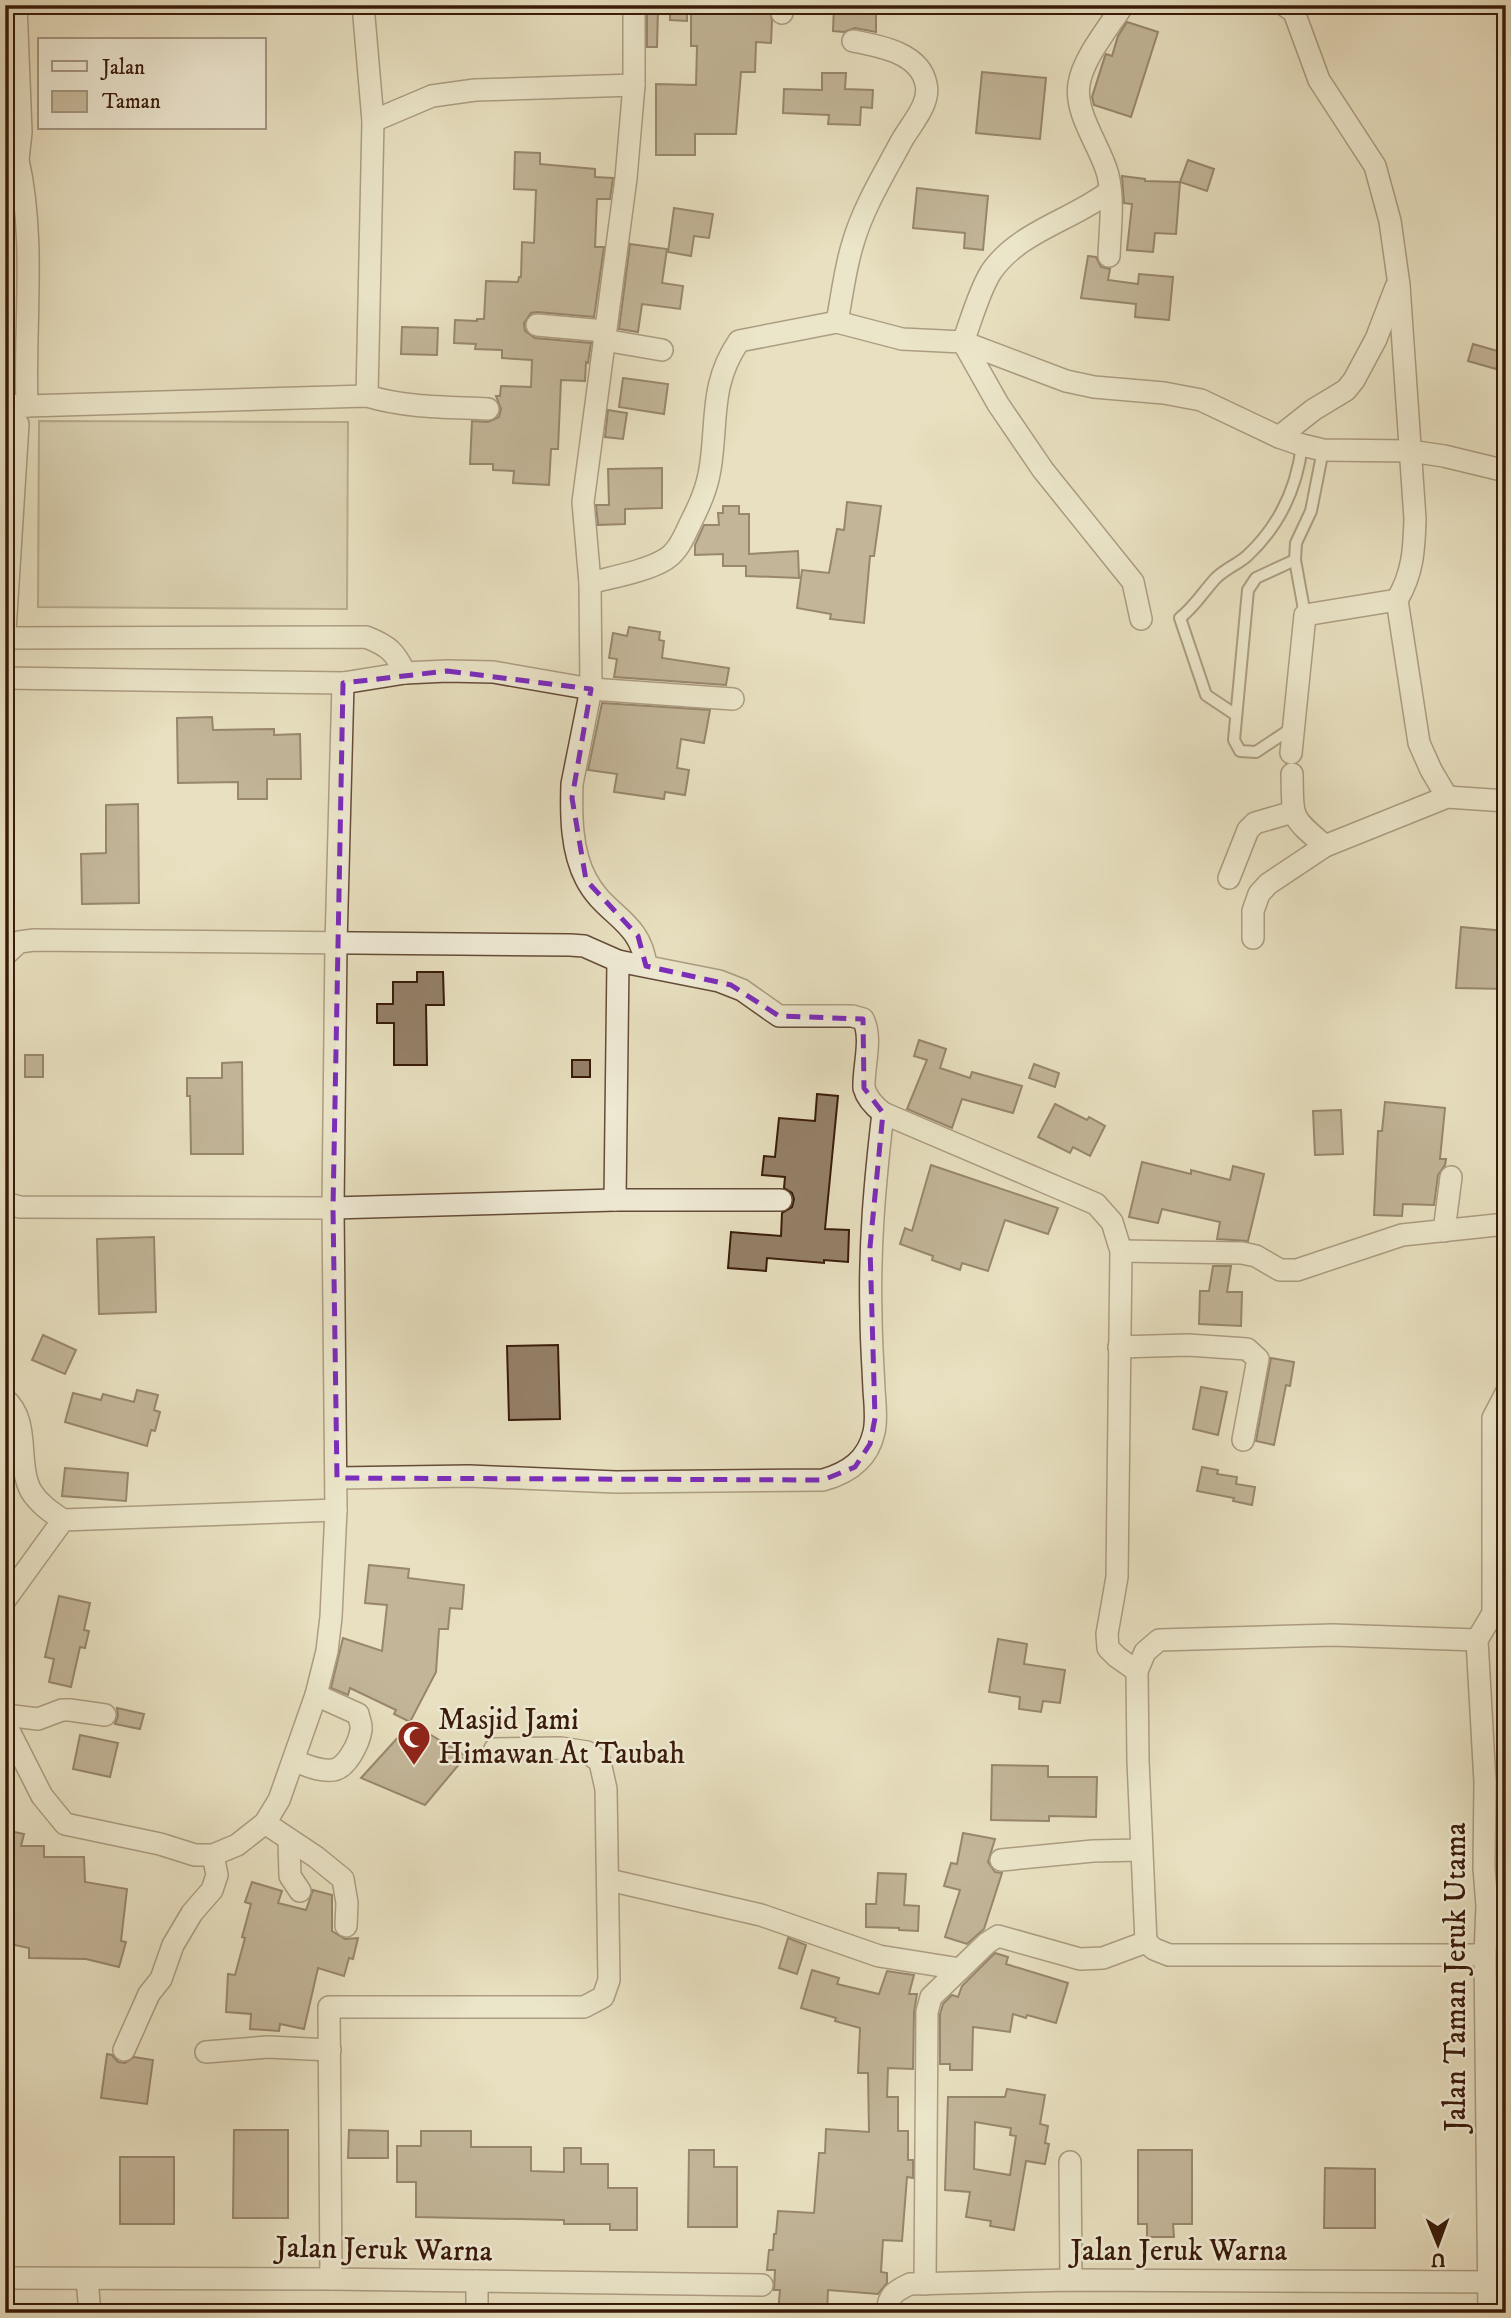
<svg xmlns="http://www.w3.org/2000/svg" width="1511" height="2318" font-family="'IM FELL DW Pica',serif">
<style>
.green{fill:#cabfa1;stroke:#826d56;stroke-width:2}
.building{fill:#948169;stroke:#391b0a;stroke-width:2;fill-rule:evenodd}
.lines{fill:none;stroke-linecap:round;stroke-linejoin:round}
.lane-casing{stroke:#654c38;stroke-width:14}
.street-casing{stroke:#654c38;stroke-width:24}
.lane{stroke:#f0ebd6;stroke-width:10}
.street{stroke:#f0ebd6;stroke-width:21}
.marked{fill:none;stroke:#7b2cbf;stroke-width:5;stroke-dasharray:14 9;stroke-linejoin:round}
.labels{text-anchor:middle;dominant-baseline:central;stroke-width:5;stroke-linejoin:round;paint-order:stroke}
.poi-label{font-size:30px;fill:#391b0a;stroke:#f0ebd6;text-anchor:start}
.street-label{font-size:30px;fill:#391b0a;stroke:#f0ebd6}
</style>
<rect width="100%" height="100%" fill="#e8e0c0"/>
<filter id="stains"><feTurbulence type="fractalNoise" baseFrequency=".00286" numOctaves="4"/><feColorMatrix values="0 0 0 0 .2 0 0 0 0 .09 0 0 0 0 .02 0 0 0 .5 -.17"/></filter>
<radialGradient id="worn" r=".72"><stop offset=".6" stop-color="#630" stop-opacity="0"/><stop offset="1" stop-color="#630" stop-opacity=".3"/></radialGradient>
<!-- green -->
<polygon class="green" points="39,421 348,422 347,609 38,607"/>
<!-- building -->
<g class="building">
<polygon points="670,5 687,5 687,21 670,20"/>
<polygon points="728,5 770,5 772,21 771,43 756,42 755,72 741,72 736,134 695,134 695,155 656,155 656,84 696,85 697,46 691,46 691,12 728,13"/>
<polygon points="834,5 876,5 876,32 855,28 844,32 833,31"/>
<polygon points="647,9 658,10 657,47 647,47"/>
<polygon points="1127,22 1158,32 1131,117 1094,105 1092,97 1105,56 1106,54 1112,56 1118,36"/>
<polygon points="982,72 1046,78 1040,139 976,133"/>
<polygon points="822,73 846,73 845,89 873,90 872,108 861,107 860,125 828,124 829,115 783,113 784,89 822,90"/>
<polygon points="515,152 540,153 540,164 595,169 595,177 613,178 610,199 597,199 595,247 604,247 594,317 537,312 531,313 524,323 525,331 535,338 591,343 588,363 586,362 585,381 561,380 558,449 551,449 549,485 513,483 514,471 493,470 493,464 470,464 472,421 488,422 499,417 501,409 496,396 500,396 501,386 531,387 532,360 502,358 502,350 475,349 476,344 454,343 455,320 477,321 477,319 484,319 486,281 518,282 519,277 521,277 522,242 534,243 536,190 514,189"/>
<polygon points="1188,160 1214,169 1207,191 1180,182"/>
<polygon points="1122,176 1145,179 1145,181 1180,182 1176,234 1155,233 1153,252 1127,250 1132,204 1124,203"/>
<polygon points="917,188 988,196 983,250 964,248 965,233 913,228"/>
<polygon points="674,208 713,214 709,238 694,236 691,256 668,252"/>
<polygon points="630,244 667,249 662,283 683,286 680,309 642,304 638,332 619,329"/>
<polygon points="1088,256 1096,257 1101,267 1110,269 1108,280 1138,284 1139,274 1173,277 1169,320 1135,317 1136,304 1081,298"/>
<polygon points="402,327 438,328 437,355 401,354"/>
<polygon points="1473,344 1501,352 1496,369 1468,361"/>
<polygon points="623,378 668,384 664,414 619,407"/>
<polygon points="608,410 627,413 623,439 605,437"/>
<polygon points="662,468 662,508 625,509 625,524 598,525 596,505 609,505 608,469"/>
<polygon points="847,502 881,506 874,556 870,556 864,623 830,619 831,614 797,608 802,570 829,573 837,529 844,530"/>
<polygon points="723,506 739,506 739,514 749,514 749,554 798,551 799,578 746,576 746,566 723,566 723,554 695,555 695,545 704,525 719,525 718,513 723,513"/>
<polygon points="629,627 660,632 659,640 664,641 662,658 729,668 726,685 614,677 617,659 609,658 613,633 627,636"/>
<polygon points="602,703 710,710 704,743 681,739 677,768 689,770 685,795 665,792 664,799 614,792 617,774 588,770"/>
<polygon points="212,717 213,730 274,729 274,735 300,734 301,779 267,779 267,799 238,799 238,782 178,783 177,718"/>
<polygon points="138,804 139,903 82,904 81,854 106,853 106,805"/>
<polygon points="1461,927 1506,931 1506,989 1456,988"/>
<polygon points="417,972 443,972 444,1005 426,1005 427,1065 394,1065 394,1023 377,1023 377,1004 393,1004 393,982 417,982"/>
<polygon points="919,1040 946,1049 940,1068 970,1078 972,1072 1022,1086 1013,1113 962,1099 952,1128 907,1109 927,1060 914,1056"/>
<rect x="25" y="1055" width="18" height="22"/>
<rect x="572" y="1060" width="18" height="17"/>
<polygon points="242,1062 243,1154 191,1154 190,1096 187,1096 187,1078 222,1078 222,1063"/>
<polygon points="1034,1064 1059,1073 1055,1087 1029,1078"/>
<polygon points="817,1094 838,1096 825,1229 849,1230 848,1262 824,1260 824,1263 767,1258 766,1271 728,1268 731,1232 781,1236 782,1213 792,1207 794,1199 792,1193 784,1188 785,1177 762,1175 764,1156 775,1157 779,1118 815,1121"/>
<polygon points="1385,1102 1445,1108 1440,1159 1446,1159 1445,1165 1438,1175 1434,1205 1403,1204 1402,1216 1374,1215 1378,1131 1382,1131"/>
<polygon points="1055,1104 1087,1120 1089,1117 1105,1126 1090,1156 1073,1147 1070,1153 1038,1137"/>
<polygon points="1341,1110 1343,1154 1315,1155 1313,1111"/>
<polygon points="1142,1162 1191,1174 1191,1170 1230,1180 1233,1166 1264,1174 1248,1241 1217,1239 1220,1222 1162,1209 1158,1223 1129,1217"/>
<polygon points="931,1165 1058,1208 1048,1234 1005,1220 988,1271 962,1263 960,1270 932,1260 933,1256 900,1244 905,1228 912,1231"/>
<polygon points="154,1237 156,1312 99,1314 97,1239"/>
<polygon points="1213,1266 1231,1266 1227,1292 1242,1292 1241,1326 1199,1324 1200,1291 1209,1291"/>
<polygon points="43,1335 76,1350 65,1374 32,1360"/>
<polygon points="558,1345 560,1419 509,1420 507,1346"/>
<polygon points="1271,1358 1294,1362 1290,1386 1286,1385 1274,1445 1256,1441"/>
<polygon points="1201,1387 1227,1392 1218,1435 1193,1429"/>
<polygon points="137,1390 158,1395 154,1410 160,1412 155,1431 151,1430 147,1446 65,1422 73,1393 101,1400 103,1394 134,1402"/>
<polygon points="1202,1467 1218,1470 1217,1474 1237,1477 1236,1484 1255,1487 1252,1505 1233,1501 1234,1498 1197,1491"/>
<polygon points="65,1468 128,1473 126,1501 62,1496"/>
<polygon points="369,1565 409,1569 408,1578 464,1585 462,1609 450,1608 448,1629 439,1629 436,1672 410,1722 394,1714 396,1710 350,1688 348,1695 331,1688 343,1638 382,1651 387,1605 365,1603"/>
<polygon points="59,1596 90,1603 84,1630 89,1631 85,1648 80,1647 71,1687 49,1682 54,1659 45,1657"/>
<polygon points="998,1639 1027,1644 1024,1664 1065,1670 1060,1703 1043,1701 1041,1712 1019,1709 1020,1697 989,1692"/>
<polygon points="117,1708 144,1714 140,1729 115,1724 118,1716"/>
<polygon points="411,1723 466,1756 425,1805 361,1778"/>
<polygon points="80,1735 118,1743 110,1777 73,1769"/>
<polygon points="992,1765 1048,1766 1048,1777 1097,1777 1096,1817 1049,1816 1049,1821 991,1820"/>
<polygon points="5,1830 24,1834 21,1846 44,1846 44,1857 84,1857 85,1882 127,1889 121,1941 126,1942 119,1967 86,1959 29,1958 29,1948 5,1943"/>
<polygon points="963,1833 995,1839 988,1862 995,1872 1002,1873 984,1929 967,1944 945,1937 960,1890 944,1886 951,1863 957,1864"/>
<polygon points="878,1873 906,1874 904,1905 919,1906 918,1931 899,1930 899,1928 866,1927 866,1904 876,1904"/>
<polygon points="252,1882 282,1891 278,1903 306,1910 313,1890 332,1895 332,1931 345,1939 358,1938 353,1959 349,1958 344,1976 318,1968 304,2029 280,2024 279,2031 250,2029 251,2014 226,2012 228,1974 235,1975 245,1938 242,1937 251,1904 245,1902"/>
<polygon points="788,1938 806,1945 797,1974 779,1968"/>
<polygon points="995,1953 1008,1957 1006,1964 1068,1983 1056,2023 1027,2015 1026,2018 1013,2014 1010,2032 973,2027 972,2070 950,2070 950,2064 940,2064 940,2014 943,2004 952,1995 958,1997 962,1986"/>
<polygon points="812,1970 839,1978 837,1984 879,1994 887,1971 914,1975 909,1994 917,1994 914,2012 913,2069 888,2068 887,2097 898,2097 898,2131 908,2131 908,2160 913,2160 913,2178 907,2177 902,2241 883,2240 881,2272 887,2273 887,2283 878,2294 828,2290 827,2313 778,2313 780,2290 774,2290 775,2270 767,2270 769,2250 773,2250 774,2234 776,2234 778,2211 814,2213 819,2153 825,2153 826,2129 869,2132 868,2073 858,2073 860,2028 835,2021 836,2018 801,2008"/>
<polygon points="107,2054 112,2055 118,2062 125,2063 134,2057 153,2060 147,2104 101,2098"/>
<path d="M1007,2089L1045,2095L1040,2124L1048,2126L1045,2143L1049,2144L1045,2164L1026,2161L1014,2230L990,2226L991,2221L966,2217L970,2192L945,2190L948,2097H1005ZM975,2122L1011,2128L1010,2135L1016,2136L1010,2175L974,2169Z"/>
<polygon points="234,2130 288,2130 288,2218 233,2218"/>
<polygon points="349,2130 388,2131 388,2158 348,2158"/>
<polygon points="421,2131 471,2131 471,2147 531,2147 531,2171 564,2172 564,2148 581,2148 581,2164 608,2164 608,2188 637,2188 637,2230 610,2230 610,2224 564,2224 564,2220 416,2217 416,2182 397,2182 397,2146 421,2146"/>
<polygon points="689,2150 714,2150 714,2167 737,2167 737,2227 688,2227"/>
<polygon points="1138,2150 1192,2150 1192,2224 1173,2224 1174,2237 1147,2237 1147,2224 1138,2224"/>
<rect x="120" y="2157" width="54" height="67"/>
<polygon points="1325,2168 1375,2169 1375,2228 1324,2228"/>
</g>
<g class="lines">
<defs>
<g id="lane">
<polyline points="1305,615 1295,560 1296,543 1311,511 1323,450"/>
<path d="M1236,715L1206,695L1180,618C1195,606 1203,592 1216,578C1225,569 1238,564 1247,556C1279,526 1297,488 1302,445"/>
<polyline points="1292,728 1256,752 1240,751 1234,740 1248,590 1256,578 1295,560"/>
</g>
<g id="street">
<polyline points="363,5 373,121 367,396"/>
<path d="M634,5V85L626,178L583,502L590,583L591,689L572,784C571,814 571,851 586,879C605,916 641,920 646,966"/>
<path d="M1284,5L1294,12L1319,80L1375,166L1390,221L1399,285L1415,519C1414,550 1413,573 1397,600L1419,743L1431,770L1447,797"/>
<polyline points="782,13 783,5"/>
<polyline points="373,121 432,96 475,90 634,85"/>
<path d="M18,160C36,240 24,325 27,406"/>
<polyline points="5,161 18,160 21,132 16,5"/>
<path d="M1110,191C1073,220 1019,231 991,272C979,291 971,321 963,342L998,404L1043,470L1133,582L1141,619"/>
<path d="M1109,256C1110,230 1114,201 1108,175C1101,147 1074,114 1079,84C1083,58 1109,27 1123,5"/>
<path d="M837,322C842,296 845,268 853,243C863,208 884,174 901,142C910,125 931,104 926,84C920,53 880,46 853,41"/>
<polyline points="537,325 605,331"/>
<polyline points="604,340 662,350"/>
<path d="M5,405L27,406L367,396C407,408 447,407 488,409"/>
<polyline points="1279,437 1313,410 1346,390 1354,380 1376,339 1396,287"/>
<path d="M590,583C612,577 647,571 666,559C678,551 684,537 690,524C699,506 707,489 710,469C718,421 709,385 739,341L837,322L902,339L963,342L1066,381L1094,387L1164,393L1201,400L1279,437L1302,445L1323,450L1410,451L1444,456L1506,471"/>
<polyline points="5,631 18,424"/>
<path d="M5,638L366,637C389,646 395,652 405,673"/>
<polyline points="5,678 343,683 405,673 447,671 493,672 591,689 733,699"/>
<polyline points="1291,753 1305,615 1397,600"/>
<path d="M1292,774C1293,820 1290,816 1325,846"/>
<polyline points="1229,878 1248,830 1255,823 1293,812"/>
<polyline points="1253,938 1253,911 1259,894 1268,884 1325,846 1447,797 1506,801"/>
<path d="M5,955L19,942L34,940L570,945L584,946L618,961L719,981L742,990L779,1016H852L863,1019C873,1038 863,1067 864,1088C867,1099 874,1106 883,1113L1096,1204L1112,1222L1121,1251L1117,1577L1107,1634L1108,1648L1117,1657L1137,1671"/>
<polyline points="615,1200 618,961"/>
<polyline points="5,1203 20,1207 333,1208 615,1200 781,1200"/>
<polyline points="1444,1231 1451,1177"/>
<polyline points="1121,1251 1242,1253 1256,1256 1280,1270 1297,1270 1402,1235 1506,1224"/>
<polyline points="1119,1347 1188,1345 1247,1349 1258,1359 1243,1440"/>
<path d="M5,1399C31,1422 16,1463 31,1491C39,1504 51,1512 63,1520"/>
<path d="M337,1478L469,1476L616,1482L823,1480C848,1473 868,1460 874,1432C877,1419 875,1404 874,1390C873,1365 871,1340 871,1315C869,1247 875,1181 883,1113"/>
<polyline points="5,1600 63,1520 336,1510"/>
<polyline points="1477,1640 1333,1635 1159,1640 1145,1652 1137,1671 1138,1761 1146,1942 1154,1949 1169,1955 1485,1955"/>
<polyline points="5,1715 38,1719 62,1710 70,1710 105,1715"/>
<polyline points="5,1723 42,1796 65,1824 160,1844 195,1855 213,1855 237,1845 265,1823 279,1800 316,1695 327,1651 331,1617 336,1510 333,1208 336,944 343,683"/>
<path d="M294,1761C306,1765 320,1772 333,1770C347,1768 359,1743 361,1730C362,1725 359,1719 358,1714L316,1695"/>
<polyline points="265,1823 316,1857 343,1879 347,1903 346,1926"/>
<polyline points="289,1840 290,1876 300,1891"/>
<polyline points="1001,1860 1093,1851 1141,1850"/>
<polyline points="609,1880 761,1915 879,1956 960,1969"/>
<polyline points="124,2050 149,1994 161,1979 173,1945 192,1913 212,1890 217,1875 213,1855"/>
<polyline points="206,2052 268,2047 330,2050"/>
<polyline points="1070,2162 1071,2280"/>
<polyline points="5,2278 331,2279 762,2285"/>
<polyline points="87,2279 90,2313"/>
<polyline points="331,2279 329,2007 584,2007 603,1997 609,1980 606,1789 600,1762 587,1752 561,1748 495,1749"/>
<polyline points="477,2281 477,2313"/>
<polyline points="925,2284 927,2012 931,1997 987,1943 998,1936 1080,1959 1103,1958 1146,1942"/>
<path d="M887,2313C888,2295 895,2291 910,2284L1071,2280L1506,2282"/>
<polyline points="1489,2313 1485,1955 1487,1906 1484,1868 1485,1782 1477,1640 1493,1613 1493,1418 1506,1393"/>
</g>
</defs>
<!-- lane casing -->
<use href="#lane" class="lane-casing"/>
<!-- street casing -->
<use href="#street" class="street-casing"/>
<!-- lane -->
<use href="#lane" class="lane"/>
<!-- street -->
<use href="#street" class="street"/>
</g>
<!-- marked area -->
<path d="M0 0H1511V2318H0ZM447,671L591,689L572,798L586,880L638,936L646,966L731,985L779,1016L863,1019L864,1088L883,1113L870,1247L875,1418L870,1444L855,1467L823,1480L337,1478L333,1208L343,683Z" fill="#e8e0c0" fill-opacity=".55" fill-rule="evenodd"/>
<path class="marked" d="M447,671L591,689L572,798L586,880L638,936L646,966L731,985L779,1016L863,1019L864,1088L883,1113L870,1247L875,1418L870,1444L855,1467L823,1480L337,1478L333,1208L343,683Z"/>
<!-- icons -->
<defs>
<symbol id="mosque-pin" viewBox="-11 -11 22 30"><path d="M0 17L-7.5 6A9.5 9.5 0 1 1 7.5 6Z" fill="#8f2418" stroke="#f0ebd6"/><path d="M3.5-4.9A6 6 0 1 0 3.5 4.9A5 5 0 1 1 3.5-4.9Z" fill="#fff"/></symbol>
</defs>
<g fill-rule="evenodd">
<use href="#mosque-pin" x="395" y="1718" width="38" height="52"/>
</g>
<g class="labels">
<!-- poi labels -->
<g class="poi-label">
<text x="438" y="1720">Masjid Jami<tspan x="438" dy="34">Himawan At Taubah</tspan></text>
</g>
<!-- street labels -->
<g class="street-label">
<text transform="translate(1456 1977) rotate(-90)">Jalan Taman Jeruk Utama</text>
<text transform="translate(384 2250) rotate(1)">Jalan Jeruk Warna</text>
<text x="1179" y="2251">Jalan Jeruk Warna</text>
</g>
</g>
<!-- margin -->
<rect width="1511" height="2318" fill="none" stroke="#e8e0c0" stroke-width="28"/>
<rect x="7" y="7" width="1497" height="2304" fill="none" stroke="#391b0a" stroke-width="3.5"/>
<rect x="14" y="14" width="1483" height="2290" fill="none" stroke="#391b0a" stroke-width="2"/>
<!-- legend -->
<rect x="38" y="38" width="228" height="91" fill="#f0ebd6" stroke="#a79884" stroke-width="2"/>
<rect x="52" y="61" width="35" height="10" fill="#f0ebd6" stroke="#a79884" stroke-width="2"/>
<text x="102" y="74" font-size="21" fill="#391b0a">Jalan</text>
<rect x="52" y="91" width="35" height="21" fill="#cabfa1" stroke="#a79884" stroke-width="2"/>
<text x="102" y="108" font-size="21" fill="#391b0a">Taman</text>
<!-- north arrow -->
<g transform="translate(1438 2244) rotate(179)" stroke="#f0ebd6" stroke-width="5" paint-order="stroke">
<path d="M0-5L12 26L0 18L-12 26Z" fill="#391b0a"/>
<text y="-10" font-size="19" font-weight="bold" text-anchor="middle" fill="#391b0a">U</text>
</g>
<rect width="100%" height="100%" filter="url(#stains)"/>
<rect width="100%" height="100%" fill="url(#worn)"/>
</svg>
